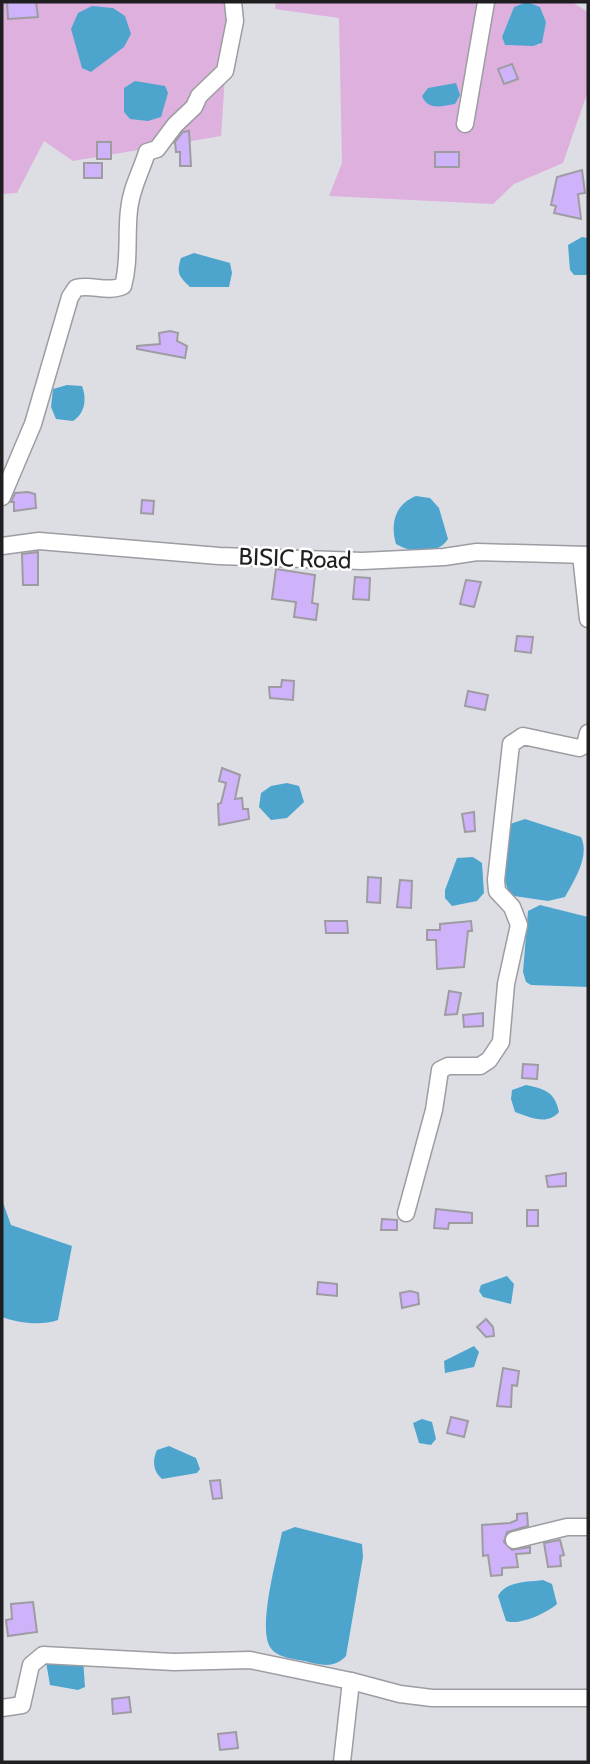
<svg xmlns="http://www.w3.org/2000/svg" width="590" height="1764" font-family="Cabin,sans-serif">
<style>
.green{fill:#ddb0de;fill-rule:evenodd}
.water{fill:#4da5ce}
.building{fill:#cfb3fa;stroke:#9e9ca1;stroke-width:2}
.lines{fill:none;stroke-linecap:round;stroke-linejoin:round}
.minor-casing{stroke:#9c9da2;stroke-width:19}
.minor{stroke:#fff;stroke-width:16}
.labels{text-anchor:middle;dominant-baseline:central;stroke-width:5;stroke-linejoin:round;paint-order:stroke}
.street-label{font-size:24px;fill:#1f1f21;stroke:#fff}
</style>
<rect width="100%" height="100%" fill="#dddee4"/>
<!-- green -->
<g class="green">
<polygon points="2,2 230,2 221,136 73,161 44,141 17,193 2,194"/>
<path d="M276,2H572L588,12V91L563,163L514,184L493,204L329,196L342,163L339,18L275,9ZM527,3L540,7L546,22L540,45H505L502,37L514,7Z"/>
</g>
<!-- water -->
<g class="water">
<polygon points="527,2 540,7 546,22 542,43 533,46 505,45 502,37 514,7"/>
<polygon points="92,6 113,8 125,16 131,34 124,47 91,72 82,68 71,29 78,13"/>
<polygon points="135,81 165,86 168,93 161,117 148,121 130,119 124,112 124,88"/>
<path d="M456,83L460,95L455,104C442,106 428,111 422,96L428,88Z"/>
<polygon points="582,237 588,238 588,275 574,275 570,270 568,245"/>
<path d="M194,253L230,263L232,273L229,287H190C179,277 176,273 181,258Z"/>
<path d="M67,385L82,386C87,399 85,413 73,421L56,419L51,407L53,389Z"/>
<path d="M416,496L430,498L439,508L448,539C437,556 411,553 396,544C390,524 395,504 416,496Z"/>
<polygon points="287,783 299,786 304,802 287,818 271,820 259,807 261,793 271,786"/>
<path d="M525,819L581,837C590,856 575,879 565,897L548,901L514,896L508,890L505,881L510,824Z"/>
<polygon points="473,857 482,863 484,893 477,901 452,906 445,898 445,890 457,858"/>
<polygon points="540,905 588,917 588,987 531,985 526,982 523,972 528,911"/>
<path d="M526,1085C545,1089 555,1092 559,1112C547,1126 530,1117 515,1112L511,1099L512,1090Z"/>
<path d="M2,1200L11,1225L72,1246L58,1320C42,1326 17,1323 2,1317Z"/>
<polygon points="507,1276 514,1284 511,1304 483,1297 479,1291 481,1285"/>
<polygon points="474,1346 479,1352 474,1367 445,1373 444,1361"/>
<polygon points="422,1419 432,1422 436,1439 431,1445 419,1443 413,1423"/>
<path d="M169,1446L196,1458L200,1469L197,1473L162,1479C153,1471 152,1461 157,1450Z"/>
<path d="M295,1527L362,1544L363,1557L346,1656C334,1669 320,1665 305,1661C294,1659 277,1658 270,1647C258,1625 277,1558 282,1532Z"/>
<path d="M543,1580L552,1584L557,1604C547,1613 519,1626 506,1621L498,1596C505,1581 528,1582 543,1580Z"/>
<polygon points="83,1659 85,1687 78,1690 50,1685 46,1662"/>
</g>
<!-- building -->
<g class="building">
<polygon points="7,2 36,2 38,17 8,19"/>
<polygon points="512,64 518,79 504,84 498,69"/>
<polygon points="189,131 191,166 180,166 180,152 176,152 175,142 183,132"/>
<rect x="97" y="142" width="14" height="17"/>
<rect x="435" y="152" width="24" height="15"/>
<rect x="84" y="163" width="18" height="15"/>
<polygon points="582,170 585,193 578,194 581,219 554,213 556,206 551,205 557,177"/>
<polygon points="170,331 178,333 177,341 187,346 185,358 137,349 137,346 160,344 159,333"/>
<polygon points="28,492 35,494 36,508 14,511 14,502 11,502 15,493"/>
<polygon points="142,500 154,501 153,514 141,513"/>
<polygon points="38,552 38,585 23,585 22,554"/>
<polygon points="276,569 315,575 312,603 318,604 316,620 294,617 296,602 272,599"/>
<polygon points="355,577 370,578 369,600 353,599"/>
<polygon points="466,580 481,582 474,607 460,604"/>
<polygon points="517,636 533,637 531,653 515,651"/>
<polygon points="282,680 294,681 293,700 270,698 269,687 281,687"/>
<polygon points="468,691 488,695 485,710 465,706"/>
<polygon points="222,768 240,775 235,799 242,798 243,809 248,809 249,819 219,825 218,804 221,803 226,783 219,781"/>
<polygon points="474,812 475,831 465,832 462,814"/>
<polygon points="368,877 381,878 380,903 367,902"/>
<polygon points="400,880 412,881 411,908 397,907"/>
<polygon points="325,921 347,921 348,933 326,933"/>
<polygon points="471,921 472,931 468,931 464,967 437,969 436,940 427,940 427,930 440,930 440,924"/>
<polygon points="449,991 461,993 457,1014 445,1015"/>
<polygon points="483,1013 483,1026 464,1027 463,1015"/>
<polygon points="523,1064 538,1065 537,1079 522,1078"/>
<polygon points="566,1173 566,1186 548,1187 546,1176"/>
<polygon points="436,1209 472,1213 472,1223 449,1223 448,1229 434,1228"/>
<rect x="527" y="1210" width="11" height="16"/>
<polygon points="382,1219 397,1220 397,1230 381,1230"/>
<polygon points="318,1282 337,1284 337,1296 317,1294"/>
<polygon points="410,1291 418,1293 419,1304 402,1308 400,1293"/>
<polygon points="486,1319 493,1327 494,1336 486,1337 477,1327"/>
<polygon points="503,1368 519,1371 517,1386 512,1385 511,1407 497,1406"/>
<polygon points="451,1417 468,1421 464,1437 447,1433"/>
<polygon points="220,1480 222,1498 213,1499 210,1481"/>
<polygon points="527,1513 528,1526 507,1532 504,1542 512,1550 530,1547 530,1553 516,1554 518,1567 502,1568 502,1575 491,1576 488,1555 483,1556 482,1525 510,1523 517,1520 517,1514"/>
<polygon points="560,1540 564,1555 560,1556 561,1566 548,1567 544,1543"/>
<polygon points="33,1602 37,1632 8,1636 6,1620 12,1619 11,1604"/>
<polygon points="129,1697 131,1712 113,1714 112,1699"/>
<polygon points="236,1732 238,1748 220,1750 218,1734"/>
</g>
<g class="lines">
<defs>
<g id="minor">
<polyline points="465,124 486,2"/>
<path d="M2,497L33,424L70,297L76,288C92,284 108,293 123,286C130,261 126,236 129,210C131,188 141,172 147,152L157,149L175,125L194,107L199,96L225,71L235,21L233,2"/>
<polyline points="2,546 39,541 219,556 362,561 444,557 477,552 588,555"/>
<polyline points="581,555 588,619"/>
<polyline points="406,1213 434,1110 440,1070 448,1066 480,1066 489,1060 501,1042 506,984 519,925 512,907 497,891 496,880 511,744 523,736 579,748 585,745 588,733"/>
<polyline points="514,1540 567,1527 588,1527"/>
<polyline points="2,1708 22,1705 31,1665 43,1655 174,1662 250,1660 351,1681 400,1694 432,1698 588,1698"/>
<polyline points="342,1762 351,1681"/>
</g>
</defs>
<!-- minor casing -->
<use href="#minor" class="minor-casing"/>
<!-- minor -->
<use href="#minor" class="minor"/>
</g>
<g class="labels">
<!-- street labels -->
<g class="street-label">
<text transform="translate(295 558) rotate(2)">BISIC Road</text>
</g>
</g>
<!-- border -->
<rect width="590" height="1764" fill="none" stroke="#1f1f21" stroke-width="7"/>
</svg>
